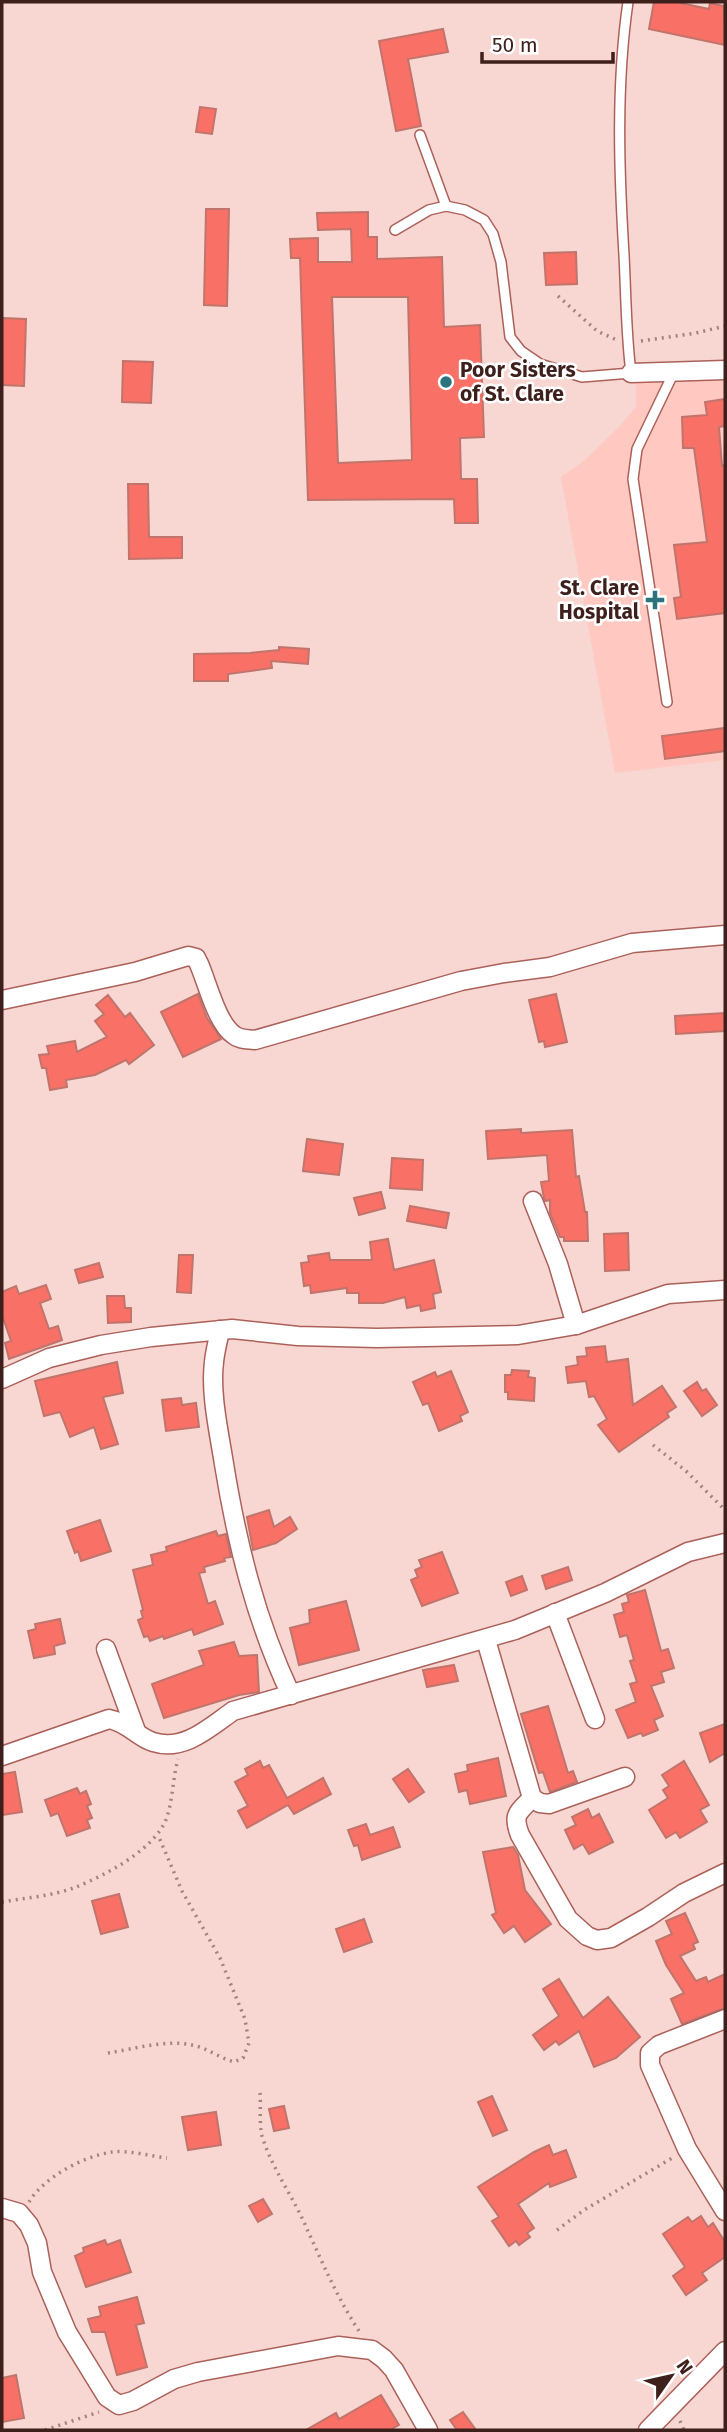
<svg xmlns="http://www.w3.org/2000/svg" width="727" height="2432" font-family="'Fira Sans',sans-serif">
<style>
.built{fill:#ffc8c1}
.building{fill:#f97166;stroke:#c0746c;stroke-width:2;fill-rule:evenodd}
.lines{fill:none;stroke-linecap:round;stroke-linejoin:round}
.service-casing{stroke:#ab615a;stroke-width:12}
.minor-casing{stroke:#ab615a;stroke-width:21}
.path{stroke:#a2827e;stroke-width:3.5;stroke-dasharray:2 5;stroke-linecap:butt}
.service{stroke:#fff;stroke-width:9}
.minor{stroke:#fff;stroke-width:18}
.poi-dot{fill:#2b747d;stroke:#fff;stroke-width:2.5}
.labels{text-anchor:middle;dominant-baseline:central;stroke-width:5;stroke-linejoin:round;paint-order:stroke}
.poi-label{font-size:21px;font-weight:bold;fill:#3d1f1c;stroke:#fff;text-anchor:start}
</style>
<rect width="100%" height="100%" fill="#f8d6d1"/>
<!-- built -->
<polygon class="built" points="725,379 725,760 615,773 561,477 584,461 620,426 636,407 636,381"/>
<!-- building -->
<g class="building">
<polygon points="654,2 676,2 709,9 710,3 724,6 725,45 649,29"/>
<polygon points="443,29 448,52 408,59 421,126 396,131 379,41"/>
<polygon points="200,107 216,109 212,134 196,132"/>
<polygon points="206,209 229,209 227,306 204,305"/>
<path d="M368,212V237H377V259L442,257L444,327L480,325L484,437L460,438L461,479H477L478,523H455L454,499L308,500L300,258H291L290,239L318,238V262H352L351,229L318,230L317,213ZM332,297H408L412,460L338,463Z"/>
<polygon points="576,252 577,284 546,285 544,253"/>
<polygon points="2,318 26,319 24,386 2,385"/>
<polygon points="123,361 153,362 151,403 122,402"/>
<polygon points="725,399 725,426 719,427 722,466 725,465 725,613 677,619 674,598 681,597 674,545 707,542 694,448 683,448 682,417 707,415 705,402"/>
<polygon points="128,484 148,484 149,537 182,537 182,558 129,559"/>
<polygon points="279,647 309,649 308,664 271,661 272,668 228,674 228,681 194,681 194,654 250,653 279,650"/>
<polygon points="725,728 725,751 665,759 662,736"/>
<polygon points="198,994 207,1018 221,1039 183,1057 161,1012"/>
<polygon points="556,994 567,1042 545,1047 544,1041 539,1042 529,1000"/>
<polygon points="108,995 125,1017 130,1013 154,1045 129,1064 126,1060 95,1075 66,1080 67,1087 50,1090 46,1068 42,1068 39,1055 49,1054 47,1046 75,1041 77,1052 107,1037 95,1021 104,1014 96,1005"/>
<polygon points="725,1013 725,1031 676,1034 675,1016"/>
<polygon points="521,1129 521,1133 572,1130 576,1177 579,1176 585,1212 587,1212 588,1241 564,1241 564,1237 560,1237 550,1213 550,1200 545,1201 544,1198 541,1182 549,1181 547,1155 488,1159 486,1131"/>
<polygon points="307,1139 343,1144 339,1175 303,1171"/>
<polygon points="392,1158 423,1160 422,1190 390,1188"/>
<polygon points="381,1192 385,1208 359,1215 354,1198"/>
<polygon points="410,1206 449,1213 446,1228 407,1221"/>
<polygon points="628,1233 629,1270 605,1271 604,1234"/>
<polygon points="388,1239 394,1270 434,1260 441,1292 433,1294 435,1308 421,1311 420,1305 407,1308 405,1297 383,1303 359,1303 359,1293 347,1293 347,1288 311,1293 310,1285 304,1286 301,1263 309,1262 308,1256 329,1253 330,1260 372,1260 370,1242"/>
<polygon points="179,1255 193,1255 191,1293 177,1292"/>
<polygon points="99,1263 103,1277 79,1283 75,1270"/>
<polygon points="46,1285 51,1299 40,1303 49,1329 58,1326 62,1340 9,1359 5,1343 11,1341 2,1315 2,1292 16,1286 19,1294"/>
<polygon points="107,1296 124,1296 125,1308 131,1308 131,1322 108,1323"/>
<polygon points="605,1346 607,1362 628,1359 633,1405 662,1386 676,1407 667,1413 669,1417 619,1452 598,1425 607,1419 594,1396 589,1397 586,1381 568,1383 566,1367 578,1365 577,1357 587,1356 586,1348"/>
<polygon points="117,1362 123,1393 103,1397 118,1444 101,1449 94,1427 70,1437 60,1412 44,1416 35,1381"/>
<polygon points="512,1370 529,1371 528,1377 535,1378 534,1401 508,1399 508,1392 505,1392 505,1375 511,1375"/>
<polygon points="451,1371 468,1412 460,1416 462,1421 439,1431 428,1403 423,1405 413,1382 435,1372 437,1377"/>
<polygon points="697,1382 702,1391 706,1389 717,1405 702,1416 684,1391"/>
<polygon points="181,1398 182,1405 196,1403 199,1427 166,1431 162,1400"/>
<polygon points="269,1510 274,1527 290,1517 297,1529 276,1543 253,1550 247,1517"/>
<polygon points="100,1520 111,1551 81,1561 78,1551 75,1553 67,1531"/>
<polygon points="216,1531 218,1536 226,1534 231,1557 224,1558 225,1561 204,1567 205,1572 199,1573 208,1604 215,1601 223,1624 194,1635 192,1629 164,1639 163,1636 150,1641 148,1636 144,1637 138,1620 143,1618 141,1611 143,1610 133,1570 153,1565 151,1555 167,1551 166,1547"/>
<polygon points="442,1552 458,1593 422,1606 411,1580 418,1577 415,1570 422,1567 419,1560"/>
<polygon points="568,1567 572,1580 546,1589 542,1576"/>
<polygon points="522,1576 527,1590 511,1596 506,1582"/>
<polygon points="645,1590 661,1651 668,1649 674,1668 661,1672 664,1682 651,1686 663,1716 654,1720 658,1730 643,1736 641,1733 628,1738 616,1710 636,1702 630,1684 637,1682 630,1661 634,1660 627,1635 620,1637 614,1615 624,1612 622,1604 629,1602 627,1595"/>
<polygon points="346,1601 359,1650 299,1665 290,1628 310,1623 309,1610"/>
<polygon points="60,1619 65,1643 54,1646 55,1654 34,1658 28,1631 36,1629 35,1624"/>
<polygon points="234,1642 239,1656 257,1655 259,1692 239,1695 164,1718 152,1684 204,1665 199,1651"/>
<polygon points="454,1665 458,1681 427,1687 423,1670"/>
<polygon points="548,1706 568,1773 573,1771 577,1782 550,1792 543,1772 539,1773 521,1714"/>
<polygon points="725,1724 725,1753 710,1762 700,1733"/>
<polygon points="498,1758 506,1796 470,1804 467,1790 459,1792 455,1774 468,1771 467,1765"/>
<polygon points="260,1761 263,1768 269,1765 287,1798 323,1778 331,1794 294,1814 288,1805 247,1828 238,1811 248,1806 235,1782 248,1775 245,1769"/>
<polygon points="684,1761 709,1805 700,1810 707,1822 680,1838 676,1832 666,1838 649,1810 668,1798 663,1790 669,1786 662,1775"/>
<polygon points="408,1769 424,1792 409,1802 393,1779"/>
<polygon points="15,1772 22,1812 2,1815 2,1774"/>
<polygon points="77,1788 80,1794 86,1791 91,1804 87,1806 92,1818 87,1820 90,1828 67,1836 58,1813 51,1816 45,1800"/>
<polygon points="588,1809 592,1818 599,1814 613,1842 589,1854 583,1844 574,1849 565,1830 576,1825 572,1817"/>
<polygon points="366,1824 370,1835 393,1827 400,1847 362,1860 358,1845 354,1846 348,1830"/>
<polygon points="513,1847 518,1855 525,1890 551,1924 525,1942 514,1926 504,1933 492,1915 496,1913 483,1852"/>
<polygon points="119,1894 128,1927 101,1934 92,1901"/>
<polygon points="685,1913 698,1942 693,1944 695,1949 680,1956 696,1981 706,1977 708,1982 725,1974 725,2008 682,2024 671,1999 684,1993 666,1965 656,1941 672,1934 666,1921"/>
<polygon points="364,1919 372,1942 344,1952 336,1929"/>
<polygon points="559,1979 583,2018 608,1997 640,2037 616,2058 594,2067 579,2031 559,2045 556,2041 544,2050 533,2035 559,2016 543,1989"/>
<polygon points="492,2096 507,2130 493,2136 478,2102"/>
<polygon points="284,2106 289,2128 274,2131 269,2109"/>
<polygon points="216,2112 221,2145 188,2150 182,2117"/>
<polygon points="549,2145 553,2155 566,2150 576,2177 550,2187 549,2183 518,2204 534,2228 527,2233 530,2237 519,2245 516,2241 509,2246 492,2221 499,2217 478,2187 534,2152"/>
<polygon points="263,2199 272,2214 258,2222 249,2206"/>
<polygon points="701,2216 708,2227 713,2223 725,2242 725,2257 702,2273 707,2280 686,2295 673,2276 685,2267 663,2234 688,2217 692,2222"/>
<polygon points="105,2240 107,2245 120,2240 131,2272 86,2287 75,2256 84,2252 83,2248"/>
<polygon points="137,2297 144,2323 136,2325 147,2367 117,2375 105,2332 92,2332 88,2319 101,2316 99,2307"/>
<polygon points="16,2375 24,2418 2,2422 2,2378"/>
<polygon points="381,2395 399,2425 390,2430 306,2430 336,2413 339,2419"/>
<polygon points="463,2412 476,2430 457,2430 450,2420"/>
</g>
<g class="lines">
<defs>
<g id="service">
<polyline points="420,135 446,206"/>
<path d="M395,230L429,210L446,206L465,210L484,220L493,234L501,262L510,337L521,351L540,364L582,377L631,373C626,334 626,294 624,255C619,171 616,85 628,2"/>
<polyline points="667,702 633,479 637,449 674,372"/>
</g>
<g id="minor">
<polyline points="631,373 725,370"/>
<path d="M2,1000L135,972L188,956L196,958L199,964C207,982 217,1024 234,1035C240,1040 248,1039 255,1040L461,981L504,973L550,967L632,943L725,935"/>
<polyline points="533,1201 558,1264 576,1325"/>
<path d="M220,1330C218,1341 215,1351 214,1362C210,1393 219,1432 224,1464C237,1544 256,1621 291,1695"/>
<polyline points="2,1379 49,1358 101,1345 151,1337 232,1329 298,1336 377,1338 518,1335 576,1325 668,1294 725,1290"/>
<polyline points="555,1613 595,1719"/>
<polyline points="486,1640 532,1798 540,1803 549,1804 625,1777"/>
<polyline points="106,1649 136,1731"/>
<path d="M2,1756L109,1719C129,1723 137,1737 153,1742C184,1752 210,1727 233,1711L515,1630L605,1593L688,1552L725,1543"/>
<path d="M532,1798C518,1813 512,1814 520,1835L568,1919L587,1936L597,1940L611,1938L648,1917L684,1893L725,1873"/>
<polyline points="725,2019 659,2045 650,2053 650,2065 687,2149 725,2211"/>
<polyline points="2,2208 19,2213 29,2225 37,2243 42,2272 67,2332 107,2397 119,2405 133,2401 174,2379 198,2372 338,2346 372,2350 384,2359 394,2370 428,2430"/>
<polyline points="648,2430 725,2351"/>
</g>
</defs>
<!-- service casing -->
<use href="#service" class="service-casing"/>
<!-- minor casing -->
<use href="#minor" class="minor-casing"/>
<!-- path -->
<g class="path">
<polyline points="558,296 597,331 617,340"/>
<polyline points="641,341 696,333 725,326"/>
<polyline points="653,1445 686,1471 725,1510"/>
<path d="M2,1902C25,1898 53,1896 76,1887C106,1875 156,1849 167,1817C173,1798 173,1777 178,1759"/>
<path d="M108,2053C134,2049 167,2039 192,2045C207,2048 220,2058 234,2062L243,2058L249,2043L245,2019L220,1958L182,1891L158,1835"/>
<path d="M260,2093C261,2106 259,2123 262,2136C272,2169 294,2198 307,2229C323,2264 338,2299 359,2331"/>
<path d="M29,2202C44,2177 84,2156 112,2152C129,2150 150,2156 167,2158"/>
<polyline points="557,2230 584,2210 674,2157"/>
<polyline points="680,2421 684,2430"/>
<polyline points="45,2430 99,2412"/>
</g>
<!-- service -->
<use href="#service" class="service"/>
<!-- minor -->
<use href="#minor" class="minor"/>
</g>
<!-- markers -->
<g class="poi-dot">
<circle cx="446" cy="382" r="7"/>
<path d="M651.5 589.5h7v7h7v7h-7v7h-7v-7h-7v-7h7z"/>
</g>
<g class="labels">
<!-- poi labels -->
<g class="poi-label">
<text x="460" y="370">Poor Sisters<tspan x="460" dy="24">of St. Clare</tspan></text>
<text x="639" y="588" text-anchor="end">St. Clare<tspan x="639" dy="24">Hospital</tspan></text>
</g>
</g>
<!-- border -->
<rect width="727" height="2432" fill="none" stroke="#3d1f1c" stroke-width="7"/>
<!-- north arrow -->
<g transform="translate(671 2376) rotate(56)" stroke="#ffffff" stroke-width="5" paint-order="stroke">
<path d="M0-5L12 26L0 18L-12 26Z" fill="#3d1f1c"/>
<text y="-10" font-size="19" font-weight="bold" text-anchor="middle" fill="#3d1f1c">N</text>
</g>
<!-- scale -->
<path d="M482 52v10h131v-10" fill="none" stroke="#3d1f1c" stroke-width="3.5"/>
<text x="492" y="52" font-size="21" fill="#3d1f1c" stroke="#ffffff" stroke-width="5" paint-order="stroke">50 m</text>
</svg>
